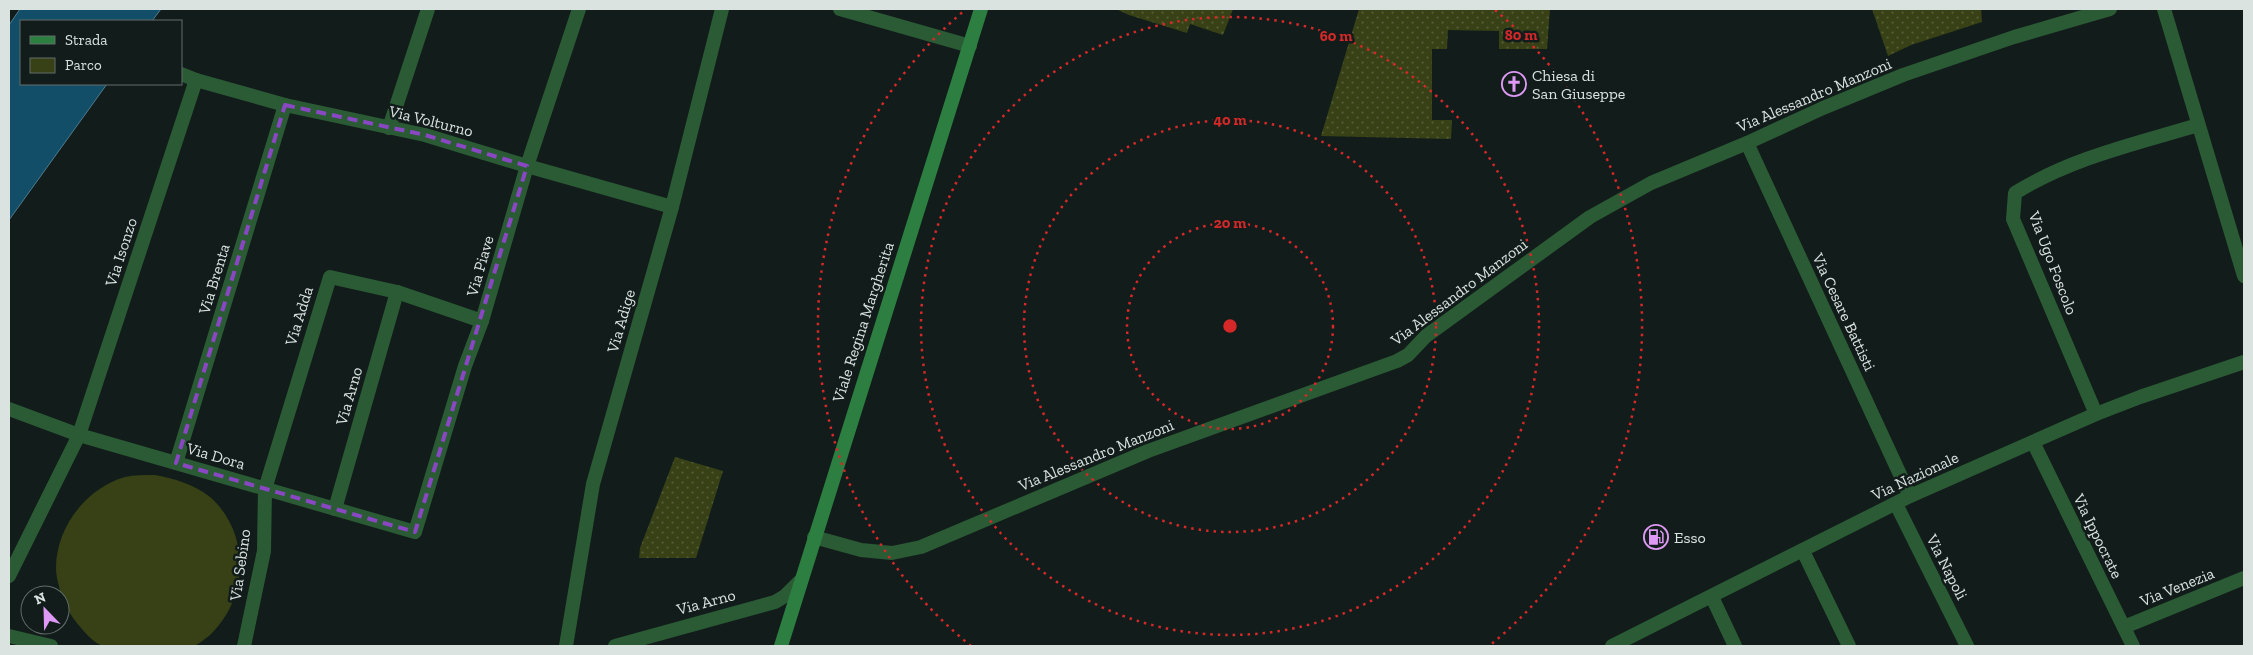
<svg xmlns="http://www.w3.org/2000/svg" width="2253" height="655" font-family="'Zilla Slab',serif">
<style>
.grass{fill:url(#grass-dots)}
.park{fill:#374115}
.water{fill:#134e69;stroke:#4f7b8d}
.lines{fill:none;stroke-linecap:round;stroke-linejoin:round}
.service{stroke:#2b5b35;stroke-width:14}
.minor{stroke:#2b5b35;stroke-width:14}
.tertiary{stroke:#2b5b35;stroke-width:14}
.secondary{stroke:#2c7f41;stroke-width:14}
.marked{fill:none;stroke:#8947c4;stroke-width:4;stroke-dasharray:10 6;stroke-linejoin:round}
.ring{fill:none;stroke:#d62828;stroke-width:2.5;stroke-dasharray:2.5 5}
.labels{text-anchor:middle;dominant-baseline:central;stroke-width:5;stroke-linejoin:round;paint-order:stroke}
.poi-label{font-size:16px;fill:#dbe3e0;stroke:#121d1b;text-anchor:start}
.street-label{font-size:16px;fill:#dbe3e0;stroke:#121d1b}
.centre{fill:#d62828;stroke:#121d1b;stroke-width:2.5}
.ring-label{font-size:15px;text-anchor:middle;font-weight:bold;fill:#d62828;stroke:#121d1b;stroke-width:5;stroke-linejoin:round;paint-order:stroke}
</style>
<defs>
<pattern id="grass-dots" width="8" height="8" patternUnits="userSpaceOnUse" patternTransform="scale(1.25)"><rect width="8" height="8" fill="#374115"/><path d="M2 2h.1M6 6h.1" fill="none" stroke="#535c37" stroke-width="1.8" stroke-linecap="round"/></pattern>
</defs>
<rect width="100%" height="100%" fill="#121d1b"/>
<!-- grass -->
<g class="grass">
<polygon points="1116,9 1233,9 1223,35 1190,24 1187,33 1129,15"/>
<polygon points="1359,9 1550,9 1547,49 1499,49 1499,31 1448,30 1447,49 1432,49 1432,120 1452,120 1451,139 1321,136"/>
<polygon points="1872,9 1981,9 1982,22 1911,45 1888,56"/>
<polygon points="675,457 723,471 696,558 639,558 640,548"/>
</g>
<!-- park -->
<path class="park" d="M155,475C175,479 194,484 210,497C250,532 249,596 212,633C208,637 199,644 194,646C187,648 111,648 103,646C88,641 64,609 61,594C59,586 56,576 56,568C56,528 86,488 125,477C134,475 145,475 155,475Z"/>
<!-- water -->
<polygon class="water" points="20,9 161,9 152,21 21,21 21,84 107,84 9,220 9,25"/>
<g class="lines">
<!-- service -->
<polyline class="service" points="1803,551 1849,646"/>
<!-- minor -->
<g class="minor">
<polyline points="840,9 970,46"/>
<polyline points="2164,9 2244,276"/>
<polyline points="181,74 196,80 285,105 425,135 527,166 672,207"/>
<polyline points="389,128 428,9"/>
<polyline points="1747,143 1910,496"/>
<polyline points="9,409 79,435 415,532 465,366 482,321 527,166 579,9"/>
<path d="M2096,414L2013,219L2015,193C2071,158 2135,144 2198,125"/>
<polyline points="2033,442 2133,646"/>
<polyline points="176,463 285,105"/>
<polyline points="1896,504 1967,646"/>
<polyline points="335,509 397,292"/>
<polyline points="814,537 861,550 892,553 921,547 1148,451 1397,361 1408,355 1426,336 1590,217 1651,183 1747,143 1823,108 1903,75 2014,37 2110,9"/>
<polyline points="9,576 79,435 196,80"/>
<polyline points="1712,597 1735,646"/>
<polyline points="2124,627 2244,578"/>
<polyline points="9,636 51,646"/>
<polyline points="244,646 264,551 265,489 330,277 397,292 482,321"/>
<polyline points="566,646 593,484 672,207 722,9"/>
<polyline points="615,646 775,602 785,596 799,582"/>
</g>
<!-- tertiary -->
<polyline class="tertiary" points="1612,646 1910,496 2096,414 2140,397 2244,362"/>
<!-- secondary -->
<polyline class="secondary" points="781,646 981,9"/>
</g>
<!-- marked area -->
<path class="marked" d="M285,105L425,135L527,166L415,532L176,463Z"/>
<!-- distance rings -->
<g class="ring">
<circle cx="1230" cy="326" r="103"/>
<circle cx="1230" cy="326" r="206"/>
<circle cx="1230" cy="326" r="309"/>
<path d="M971 646A412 412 0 0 1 965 10M1495 10A412 412 0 0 1 1489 646"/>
</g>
<!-- icons -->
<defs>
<symbol id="church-ring" viewBox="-11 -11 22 22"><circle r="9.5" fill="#121d1b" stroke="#dd99f3" stroke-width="1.5"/><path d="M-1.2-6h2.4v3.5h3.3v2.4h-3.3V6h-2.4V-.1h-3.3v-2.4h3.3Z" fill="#dd99f3"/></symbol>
<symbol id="fuel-ring" viewBox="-11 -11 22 22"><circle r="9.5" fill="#121d1b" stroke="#dd99f3" stroke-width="1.5"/><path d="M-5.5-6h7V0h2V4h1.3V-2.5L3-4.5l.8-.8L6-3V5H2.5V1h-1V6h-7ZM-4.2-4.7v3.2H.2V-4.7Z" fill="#dd99f3"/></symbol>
</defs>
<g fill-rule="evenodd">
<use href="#church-ring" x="1500" y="70" width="28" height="28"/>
<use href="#fuel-ring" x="1642" y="523" width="28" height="28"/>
</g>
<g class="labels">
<!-- poi labels -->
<g class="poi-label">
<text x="1532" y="75">Chiesa di<tspan x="1532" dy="18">San Giuseppe</tspan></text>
<text x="1674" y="537">Esso</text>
</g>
<!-- street labels -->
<g class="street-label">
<text transform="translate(1814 95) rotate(-23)">Via Alessandro Manzoni</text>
<text transform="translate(431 121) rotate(14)">Via Volturno</text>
<text transform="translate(121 252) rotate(-72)">Via Isonzo</text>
<text transform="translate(2053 263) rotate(69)">Via Ugo Foscolo</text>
<text transform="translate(480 266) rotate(-74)">Via Piave</text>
<text transform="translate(214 279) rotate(-73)">Via Brenta</text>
<text transform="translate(1459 292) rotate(-37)">Via Alessandro Manzoni</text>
<text transform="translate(1844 312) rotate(65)">Via Cesare Battisti</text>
<text transform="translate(299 316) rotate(-73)">Via Adda</text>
<text transform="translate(621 321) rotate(-74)">Via Adige</text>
<text transform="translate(863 322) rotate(-72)">Viale Regina Margherita</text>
<text transform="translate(349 396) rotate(-74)">Via Arno</text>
<text transform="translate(1096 455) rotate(-22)">Via Alessandro Manzoni</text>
<text transform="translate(216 456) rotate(16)">Via Dora</text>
<text transform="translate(1915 476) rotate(-25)">Via Nazionale</text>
<text transform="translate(2098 536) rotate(64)">Via Ippocrate</text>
<text transform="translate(240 565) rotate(-82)">Via Sebino</text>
<text transform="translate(1947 567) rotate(63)">Via Napoli</text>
<text transform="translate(2177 587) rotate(-22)">Via Venezia</text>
<text transform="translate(706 602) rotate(-15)">Via Arno</text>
</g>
</g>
<circle cx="1230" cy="326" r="8" class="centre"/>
<g class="ring-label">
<text x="1521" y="40">80 m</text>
<text x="1336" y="41">60 m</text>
<text x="1230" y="125">40 m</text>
<text x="1230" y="228">20 m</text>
</g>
<!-- border -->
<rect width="2253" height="655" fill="none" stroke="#dbe3e0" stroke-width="20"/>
<!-- legend -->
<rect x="20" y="20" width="162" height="65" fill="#121d1b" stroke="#626c6a"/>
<rect x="30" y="36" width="25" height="8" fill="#2c7f41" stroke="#626c6a"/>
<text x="65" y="45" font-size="15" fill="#dbe3e0">Strada</text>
<rect x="30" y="58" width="25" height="15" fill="#374115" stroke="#626c6a"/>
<text x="65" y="70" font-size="15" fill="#dbe3e0">Parco</text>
<!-- north arrow -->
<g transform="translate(45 610) rotate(337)"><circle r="24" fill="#121d1b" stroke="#626c6a"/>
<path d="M0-4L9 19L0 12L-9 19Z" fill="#dd99f3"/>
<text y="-8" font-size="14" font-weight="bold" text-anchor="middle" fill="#dbe3e0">N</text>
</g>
</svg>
